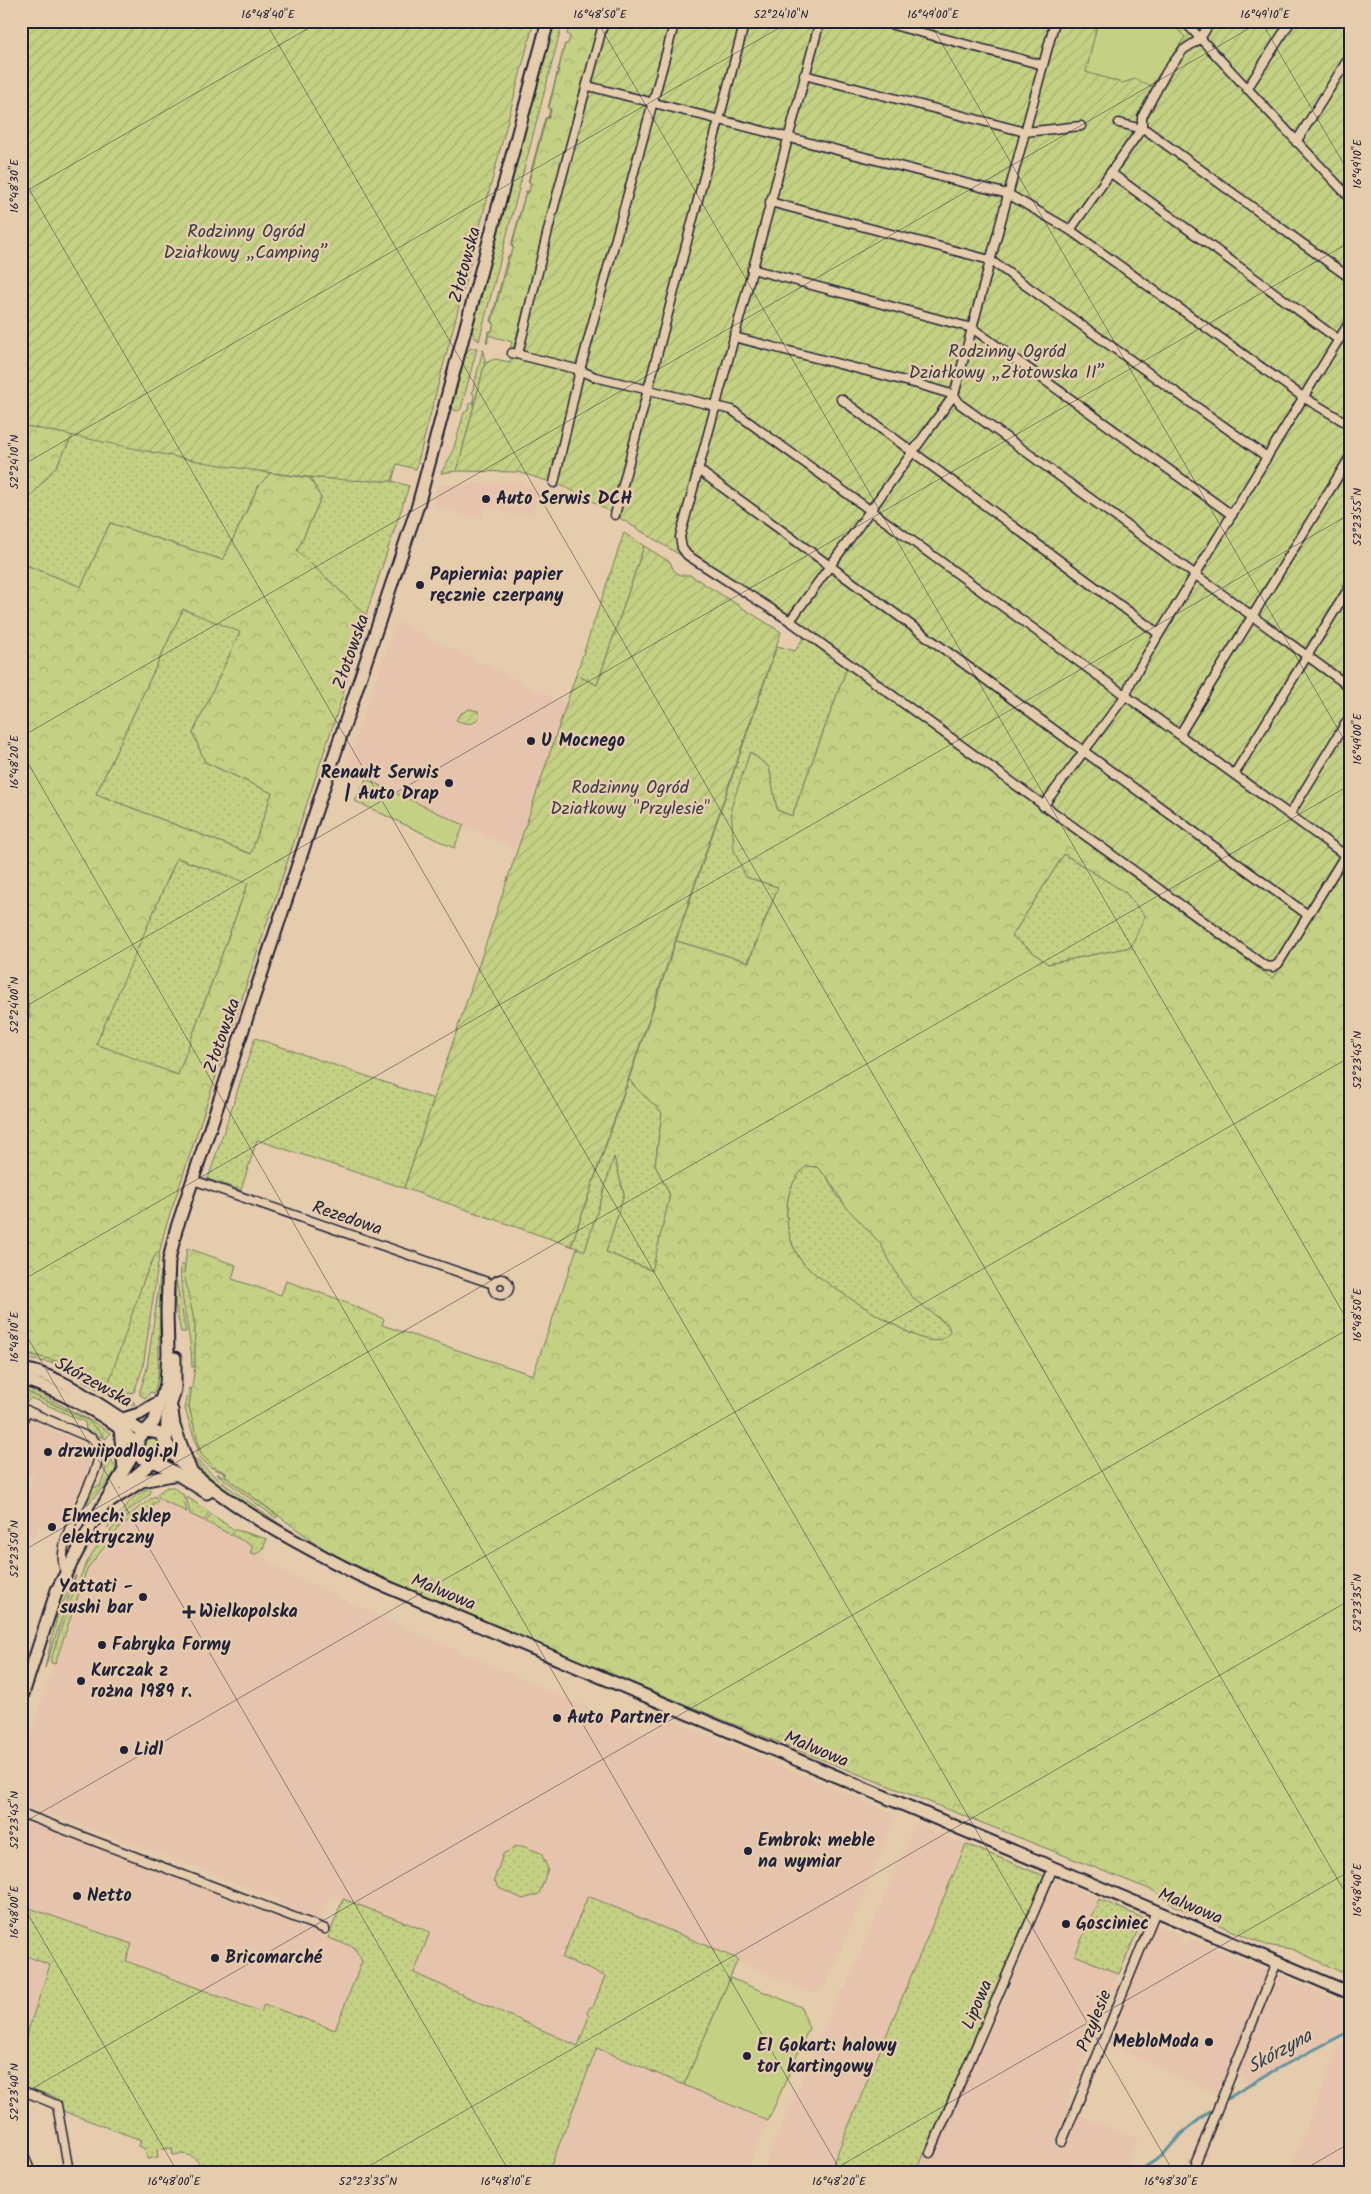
<svg xmlns="http://www.w3.org/2000/svg" width="1371" height="2194" font-family="Kalam,sans-serif">
<style>
.built{fill:#e6c3ac}
.grass{fill:url(#grass-dots);stroke:#73795f}
.forest{fill:url(#forest-crowns);stroke:#73795f;fill-rule:evenodd}
.garden{fill:url(#garden-furrows);stroke:#73795f}
.pitch{fill:#c4d083;stroke:#73795f}
.lines{fill:none;stroke-linecap:round;stroke-linejoin:round}
.stream{stroke:#6292a2;stroke-width:3}
.street-casing{stroke:#22223b;stroke-width:11}
.secondary-casing{stroke:#22223b;stroke-width:15}
.street{stroke:#e4ccac;stroke-width:8}
.secondary{stroke:#e4ccac;stroke-width:11}
.ticks{fill:none;stroke:#22223b;stroke-width:1;stroke-opacity:0.45}
.poi-dot{fill:#22223b;stroke:#e4ccac;stroke-width:2}
.labels{text-anchor:middle;dominant-baseline:central;stroke-width:5;stroke-linejoin:round;paint-order:stroke}
.park-label{font-size:18px;fill:#3a3c46;stroke:#e4ccac}
.street-label{font-size:18px;fill:#22223b;stroke:#e4ccac}
.poi-label{font-size:18px;font-weight:bold;fill:#22223b;stroke:#e4ccac;text-anchor:start}
.water-label{font-size:19px;font-style:italic;fill:#323e55;stroke:#e4ccac}
.neatline{fill:none;stroke:#22223b;stroke-width:2}
.ticks-label{font-size:12px;text-anchor:middle;fill:#22223b}
</style>
<defs>
<pattern id="grass-dots" width="8" height="8" patternUnits="userSpaceOnUse" patternTransform="scale(1.25)"><rect width="8" height="8" fill="#c4d083"/><path d="M2 2h.1M6 6h.1" fill="none" stroke="#a8b272" stroke-width="1.8" stroke-linecap="round"/></pattern>
<pattern id="forest-crowns" width="20" height="18" patternUnits="userSpaceOnUse" patternTransform="scale(1.25)"><rect width="20" height="18" fill="#c4d083"/><path d="M2 6a3 3 0 1 1 6 0M12 15a3 3 0 1 1 6 0" fill="none" stroke="#a8b272"/></pattern>
<pattern id="garden-furrows" width="10" height="10" patternUnits="userSpaceOnUse" patternTransform="scale(1.25)"><rect width="10" height="10" fill="#c4d083"/><path d="M-1 1l2-2M0 10L10 0M9 11l2-2" fill="none" stroke="#a8b272"/></pattern>
</defs>
<rect width="100%" height="100%" fill="#e4ccac"/>
<filter id="ink" filterUnits="userSpaceOnUse"><feTurbulence type="fractalNoise" baseFrequency=".02" numOctaves="2"/><feDisplacementMap in="SourceGraphic" scale="10" xChannelSelector="R" yChannelSelector="G"/><feConvolveMatrix kernelMatrix="1 2 1 2 8 2 1 2 1" color-interpolation-filters="sRGB"/></filter>
<g filter="url(#ink)">
<!-- built -->
<g class="built">
<polygon points="517,482 539,490 533,515 517,511 517,515 501,512 501,509 485,506 482,519 433,506 438,485"/>
<polygon points="396,622 566,704 518,851 346,769"/>
<polygon points="28,1420 86,1445 91,1455 81,1487 72,1505 64,1509 57,1532 39,1526 35,1537 21,1532 21,1516 34,1476 21,1472 21,1438"/>
<polygon points="161,1499 253,1546 277,1568 292,1575 394,1623 654,1737 664,1717 896,1815 825,1987 813,1993 588,1896 605,1976 593,2007 590,2007 587,2013 589,2016 578,2046 414,1973 429,1932 330,1895 320,1920 279,1904 281,1900 149,1849 21,1804 21,1763 87,1569 120,1527"/>
<polygon points="21,1819 354,1947 362,1961 335,2030 265,2004 261,2012 126,1961 132,1944 21,1905"/>
<polygon points="915,1824 965,1845 829,2173 761,2173 842,1988 845,1989"/>
<polygon points="1054,1880 1099,1899 1075,1955 1119,1974 1065,2106 1068,2107 1053,2145 1064,2149 1077,2115 1138,2139 1123,2173 916,2173 925,2151 934,2155 992,2020 995,2021"/>
<polygon points="1157,1925 1183,1936 1180,1943 1188,1946 1191,1939 1266,1970 1267,1978 1218,2094 1107,2044"/>
<polygon points="21,1954 50,1964 21,2052"/>
<polygon points="1279,1975 1350,2005 1350,2028 1246,2084 1237,2067 1271,1988"/>
<polygon points="1350,2040 1350,2173 1289,2173 1339,2046"/>
<polygon points="597,2048 768,2121 746,2173 548,2173"/>
<polygon points="1211,2162 1239,2173 1206,2173"/>
</g>
<!-- grass -->
<g class="grass">
<polygon points="553,21 563,21 479,341 474,337 472,330"/>
<polygon points="565,44 549,106 551,109 549,118 546,120 529,181 531,183 529,192 526,193 512,245 514,248 509,258 492,332 488,335 488,343 486,342 489,331 492,331 494,324 491,321 508,256 512,255 514,249 511,246 526,191 529,191 531,184 528,182 545,118 548,117 550,110 548,108"/>
<polygon points="470,348 477,348 461,409 458,411 451,409 466,353"/>
<polygon points="483,349 485,363 457,471 441,473 452,454 464,413 468,410 469,403 473,403 474,395 472,393"/>
<polygon points="73,435 270,473 258,487 223,560 110,523 81,587 21,563 21,508 57,465"/>
<polygon points="310,478 392,481 409,486 366,615 297,551 321,498"/>
<polygon points="624,533 644,546 597,685 576,675"/>
<polygon points="183,609 241,631 193,733 205,762 272,793 251,854 96,794"/>
<polygon points="804,637 847,668 792,816 777,810 769,767 750,753 746,877 778,887 748,962 676,941 777,646 795,651"/>
<polygon points="1064,854 1126,893 1146,917 1131,947 1048,964 1012,936"/>
<polygon points="177,858 248,883 178,1075 95,1045"/>
<polygon points="21,982 25,983 31,1018 21,1014"/>
<polygon points="255,1038 434,1099 404,1188 257,1140 241,1190 208,1179"/>
<path d="M629,1079C638,1093 651,1100 662,1113L655,1165L670,1195L653,1271L606,1252L624,1194L614,1158L585,1251L571,1246Z"/>
<path d="M807,1166L817,1167L827,1177L837,1196L880,1243L891,1260L938,1318L948,1325L951,1331C945,1340 938,1342 928,1340C908,1337 815,1279 803,1263C782,1237 779,1187 807,1166Z"/>
<polygon points="160,1250 143,1367 134,1392 125,1394 60,1364 21,1358 21,1352 61,1362 144,1279 154,1257"/>
<path d="M181,1264L184,1265L195,1325V1367H192C192,1333 178,1297 181,1264Z"/>
<polygon points="161,1271 158,1377 154,1393 150,1392 146,1398 140,1395 140,1391 147,1368"/>
<polygon points="175,1275 175,1274 186,1332 181,1332 175,1304"/>
<polygon points="27,1387 95,1423 110,1433 106,1439 102,1437 103,1435 87,1420 21,1389"/>
<polygon points="189,1388 192,1389 189,1406 201,1454 226,1474 210,1467 196,1454 198,1449 185,1409"/>
<path d="M194,1458L220,1481L295,1535C277,1525 196,1474 194,1458Z"/>
<polygon points="217,1474 226,1477 278,1516 276,1518"/>
<polygon points="167,1487 173,1487 183,1494 187,1512 160,1499 157,1494"/>
<path d="M155,1496L158,1501L120,1527L87,1569L55,1664L50,1662C63,1624 80,1559 109,1532C123,1518 140,1507 155,1496Z"/>
<polygon points="186,1496 209,1512 204,1521 190,1514"/>
<polygon points="211,1514 233,1529 267,1539 262,1551 256,1554 250,1553 253,1546 206,1522"/>
<polygon points="75,1576 76,1576 45,1668 57,1616"/>
<polygon points="966,1844 1044,1876 916,2173 829,2173"/>
<polygon points="516,1846 522,1846 541,1853 548,1869 539,1894 523,1899 499,1888 494,1880 503,1854"/>
<path d="M588,1896L738,1959L684,2085L597,2048L548,2173H208L207,2165H200C194,2154 185,2153 173,2155L172,2148L157,2150L158,2157L147,2159L145,2149L139,2146L141,2140L63,2111L55,2097L21,2085V2052L50,1965L21,1954V1905L132,1944L126,1961L261,2012L264,2004L335,2030L362,1961L354,1947L328,1938L343,1899L430,1932L414,1973L578,2046L589,2016L587,2013L590,2007H593L605,1976L562,1958Z"/>
<polygon points="1099,1899 1143,1918 1119,1974 1075,1955"/>
</g>
<!-- forest -->
<g class="forest">
<polygon points="571,21 600,21 513,350 510,349 512,342 488,335 492,331 494,323 492,321 509,258 514,248 512,246 525,195 529,192 531,183 529,181 546,119 549,118 551,109 549,107 565,44 568,44 570,36 567,34"/>
<polygon points="21,425 73,435 57,465 21,508"/>
<path d="M270,473L310,478L321,498L297,551L366,615L340,704L165,1229L160,1250L154,1257L144,1279L109,1382L61,1362L21,1352V1014L30,1018L25,984L21,982V563L81,587L110,523L223,560L258,487ZM183,609L240,632L193,733L205,762L272,793L251,854L96,794ZM177,858L248,883L178,1075L96,1044Z"/>
<path d="M847,668L1273,978L1350,854V1976L1292,1949L1266,1945L1175,1906L1154,1891L755,1733L425,1597L328,1552L238,1486L226,1477V1473L214,1467L201,1454L189,1406L195,1367V1325L184,1273L187,1248L236,1265L232,1279L281,1295L286,1281L335,1298L384,1319L382,1325L533,1375L577,1248L585,1251L614,1157L624,1194L606,1252L652,1271L670,1195L655,1165L662,1113C651,1100 638,1093 629,1079L676,941L749,962L778,887L746,877L734,850L731,808L750,752L769,767L777,810L792,816ZM1064,854L1126,893L1145,916L1131,947L1048,964L1012,936ZM807,1166L817,1167L827,1177L846,1207L880,1243L903,1285L915,1300L948,1325L950,1331C945,1340 938,1342 928,1340C908,1337 816,1279 803,1263C782,1237 779,1187 807,1166Z"/>
</g>
<!-- garden -->
<g class="garden">
<path d="M21,21H534L416,469L397,464L392,481C267,482 143,449 21,425Z"/>
<polygon points="600,21 1350,21 1350,854 1273,979 792,628 698,566 587,498 560,485 518,472 457,471 485,363 495,359 510,362"/>
<polygon points="644,546 670,562 674,571 680,575 690,575 781,632 571,1246 404,1188 576,675 597,685"/>
<path d="M469,709L478,711L479,716C474,727 465,724 456,720L460,714Z"/>
<polygon points="84,1379 133,1401 135,1405 123,1404 83,1381"/>
<polygon points="21,1389 87,1420 103,1435 102,1437 86,1430 85,1422 31,1398 26,1403 22,1402"/>
<circle cx="152" cy="1446" r="9"/>
<polygon points="107,1450 116,1469 110,1480 87,1505 92,1488 100,1486 106,1469 101,1465"/>
<polygon points="149,1487 151,1490 150,1494 107,1528 134,1497"/>
</g>
<!-- pitch -->
<g class="pitch">
<polygon points="1098,21 1169,21 1185,37 1151,86 1135,79 1122,83 1086,72"/>
<polygon points="366,779 464,825 454,848 355,801"/>
<polygon points="730,1978 801,2007 809,2028 768,2121 684,2085"/>
</g>
<g class="lines">
<!-- stream -->
<g class="stream">
<polyline points="1225,2100 1273,2071 1350,2031"/>
<polyline points="1136,2173 1162,2156 1181,2134 1210,2111"/>
</g>
<defs>
<g id="street">
<polyline points="820,21 680,537 682,548 687,555 790,621 1265,966 1273,967 1278,964 1350,847"/>
<polyline points="878,21 1043,65"/>
<polyline points="1184,21 1350,198"/>
<polyline points="804,75 1025,132 1081,126"/>
<polyline points="588,86 1008,194 1070,230 1303,397 1350,425"/>
<polyline points="1247,89 1291,21"/>
<polyline points="1119,123 1146,130 1350,278"/>
<polyline points="1296,142 1350,56"/>
<polyline points="1111,173 1339,340"/>
<polyline points="770,202 990,260 1267,457"/>
<polyline points="1070,230 1142,128 1142,117 1167,71 1183,50 1200,39 1211,21"/>
<polyline points="752,269 972,328 1232,515"/>
<polyline points="734,337 921,385 954,395 960,404 1350,687"/>
<polyline points="512,353 580,370 595,377 732,410 1345,855"/>
<polyline points="518,354 552,214 604,21"/>
<polyline points="841,399 1159,634"/>
<polyline points="700,471 1308,915"/>
<polyline points="554,483 580,370 675,21"/>
<polyline points="615,515 745,21"/>
<polyline points="790,621 954,395 1055,21"/>
<polyline points="1180,734 1350,457"/>
<polyline points="1235,773 1350,586"/>
<polyline points="1043,806 1126,695 1131,682 1159,634 1350,321"/>
<polyline points="1290,814 1350,716"/>
<polyline points="193,1180 493,1284"/>
<circle cx="501" cy="1287" r="8"/>
<path d="M21,1408L93,1439L100,1448C98,1485 50,1541 66,1573"/>
<polyline points="21,1425 27,1410"/>
<polyline points="21,1813 325,1929"/>
<polyline points="21,2090 57,2105 68,2166 72,2172 77,2173"/>
<polyline points="1062,2142 1156,1911"/>
<polyline points="21,2147 31,2173"/>
<polyline points="930,2153 1053,1868"/>
<polyline points="1199,2173 1196,2162 1277,1962"/>
</g>
<g id="secondary">
<path d="M21,1369C64,1375 101,1408 138,1429C145,1433 152,1430 160,1434C168,1442 171,1454 180,1462C234,1510 295,1542 359,1575L1350,1993"/>
<path d="M21,1379C51,1387 109,1415 130,1438C135,1444 136,1452 141,1458L153,1461L161,1458L166,1450L167,1418L175,1389V1358"/>
<polyline points="172,1410 174,1426 190,1469"/>
<polyline points="123,1419 139,1414 162,1400"/>
<polyline points="120,1429 124,1469"/>
<polyline points="153,1461 164,1466 207,1493"/>
<polyline points="125,1485 153,1461"/>
<polyline points="108,1503 142,1481 178,1474"/>
<polyline points="21,1700 57,1590 91,1526 136,1450 139,1438 154,1422 166,1384 168,1353 167,1310 169,1260 176,1230 418,505 548,21"/>
</g>
</defs>
<!-- street casing -->
<use href="#street" class="street-casing"/>
<!-- secondary casing -->
<use href="#secondary" class="secondary-casing"/>
<!-- street -->
<use href="#street" class="street"/>
<!-- secondary -->
<use href="#secondary" class="secondary"/>
</g>
</g>
<!-- ticks -->
<path class="ticks" d="M265,21L1350,1901M597,21L1350,1325M929,21L1350,750M1261,21L1350,175M21,175L1174,2173M21,194L321,21M21,466L791,21M21,737L1262,21M21,751L842,2173M21,1009L1350,242M21,1281L1350,514M21,1326L510,2173M21,1552L1350,785M21,1824L1350,1057M21,1902L178,2173M21,2095L1350,1328M357,2173L1350,1600M828,2173L1350,1871M1298,2173L1350,2143"/>
<!-- markers -->
<g class="poi-dot">
<circle cx="486" cy="499" r="5"/>
<circle cx="420" cy="585" r="5"/>
<circle cx="531" cy="741" r="5"/>
<circle cx="449" cy="783" r="5"/>
<circle cx="48" cy="1452" r="5"/>
<circle cx="52" cy="1527" r="5"/>
<circle cx="143" cy="1597" r="5"/>
<path d="M186.5 1604.5h5v5h5v5h-5v5h-5v-5h-5v-5h5z"/>
<circle cx="102" cy="1645" r="5"/>
<circle cx="81" cy="1681" r="5"/>
<circle cx="557" cy="1718" r="5"/>
<circle cx="124" cy="1750" r="5"/>
<circle cx="748" cy="1851" r="5"/>
<circle cx="77" cy="1896" r="5"/>
<circle cx="1066" cy="1924" r="5"/>
<circle cx="215" cy="1958" r="5"/>
<circle cx="1209" cy="2042" r="5"/>
<circle cx="747" cy="2056" r="5"/>
</g>
<g class="labels">
<!-- park labels -->
<g class="park-label">
<text x="246" y="232">Rodzinny Ogród<tspan x="246" dy="21">Działkowy „Camping”</tspan></text>
<text x="1007" y="352">Rodzinny Ogród<tspan x="1007" dy="21">Działkowy „Złotowska II”</tspan></text>
<text x="630" y="788">Rodzinny Ogród<tspan x="630" dy="21">Działkowy "Przylesie"</tspan></text>
</g>
<!-- street labels -->
<g class="street-label">
<text transform="translate(466 265) rotate(-75)">Złotowska</text>
<text transform="translate(352 652) rotate(-71)">Złotowska</text>
<text transform="translate(223 1036) rotate(-71)">Złotowska</text>
<text transform="translate(347 1219) rotate(19)">Rezedowa</text>
<text transform="translate(93 1383) rotate(29)">Skórzewska</text>
<text transform="translate(443 1593) rotate(23)">Malwowa</text>
<text transform="translate(816 1750) rotate(23)">Malwowa</text>
<text transform="translate(1190 1907) rotate(23)">Malwowa</text>
<text transform="translate(978 2005) rotate(-67)">Lipowa</text>
<text transform="translate(1095 2021) rotate(-68)">Przylesie</text>
</g>
<!-- poi labels -->
<g class="poi-label">
<text x="496" y="499">Auto Serwis DCH</text>
<text x="430" y="575">Papiernia: papier<tspan x="430" dy="21">ręcznie czerpany</tspan></text>
<text x="541" y="741">U Mocnego</text>
<text x="439" y="773" text-anchor="end">Renault Serwis<tspan x="439" dy="21">| Auto Drap</tspan></text>
<text x="58" y="1452">drzwiipodlogi.pl</text>
<text x="62" y="1517">Elmech: sklep<tspan x="62" dy="21">elektryczny</tspan></text>
<text x="133" y="1587" text-anchor="end">Yattati -<tspan x="133" dy="21">sushi bar</tspan></text>
<text x="199" y="1612">Wielkopolska</text>
<text x="112" y="1645">Fabryka Formy</text>
<text x="91" y="1671">Kurczak z<tspan x="91" dy="21">rożna 1989 r.</tspan></text>
<text x="567" y="1718">Auto Partner</text>
<text x="134" y="1750">Lidl</text>
<text x="758" y="1841">Embrok: meble<tspan x="758" dy="21">na wymiar</tspan></text>
<text x="87" y="1896">Netto</text>
<text x="1076" y="1924">Gosciniec</text>
<text x="225" y="1958">Bricomarché</text>
<text x="1199" y="2042" text-anchor="end">MebloModa</text>
<text x="757" y="2046">E1 Gokart: halowy<tspan x="757" dy="21">tor kartingowy</tspan></text>
</g>
<!-- water labels -->
<g class="water-label">
<text transform="translate(1280 2052) rotate(-29)">Skórzyna</text>
</g>
</g>
<!-- margin -->
<rect width="1371" height="2194" fill="none" stroke="#e4ccac" stroke-width="55"/>
<rect x="28" y="28" width="1316" height="2138" class="neatline"/>
<g class="ticks-label">
<text x="268" y="18">16°48'40"E</text>
<text x="600" y="18">16°48'50"E</text>
<text x="781" y="18">52°24'10"N</text>
<text x="933" y="18">16°49'00"E</text>
<text x="1265" y="18">16°49'10"E</text>
<text transform="translate(1357 164) rotate(-90)" y="4">16°49'10"E</text>
<text transform="translate(14 186) rotate(-90)" y="4">16°48'30"E</text>
<text transform="translate(14 462) rotate(-90)" y="4">52°24'10"N</text>
<text transform="translate(1357 517) rotate(-90)" y="4">52°23'55"N</text>
<text transform="translate(1357 739) rotate(-90)" y="4">16°49'00"E</text>
<text transform="translate(14 762) rotate(-90)" y="4">16°48'20"E</text>
<text transform="translate(14 1005) rotate(-90)" y="4">52°24'00"N</text>
<text transform="translate(1357 1060) rotate(-90)" y="4">52°23'45"N</text>
<text transform="translate(1357 1315) rotate(-90)" y="4">16°48'50"E</text>
<text transform="translate(14 1337) rotate(-90)" y="4">16°48'10"E</text>
<text transform="translate(14 1549) rotate(-90)" y="4">52°23'50"N</text>
<text transform="translate(1357 1603) rotate(-90)" y="4">52°23'35"N</text>
<text transform="translate(14 1820) rotate(-90)" y="4">52°23'45"N</text>
<text transform="translate(1357 1890) rotate(-90)" y="4">16°48'40"E</text>
<text transform="translate(14 1912) rotate(-90)" y="4">16°48'00"E</text>
<text transform="translate(14 2092) rotate(-90)" y="4">52°23'40"N</text>
<text x="174" y="2185">16°48'00"E</text>
<text x="368" y="2185">52°23'35"N</text>
<text x="506" y="2185">16°48'10"E</text>
<text x="839" y="2185">16°48'20"E</text>
<text x="1171" y="2185">16°48'30"E</text>
</g>
</svg>
